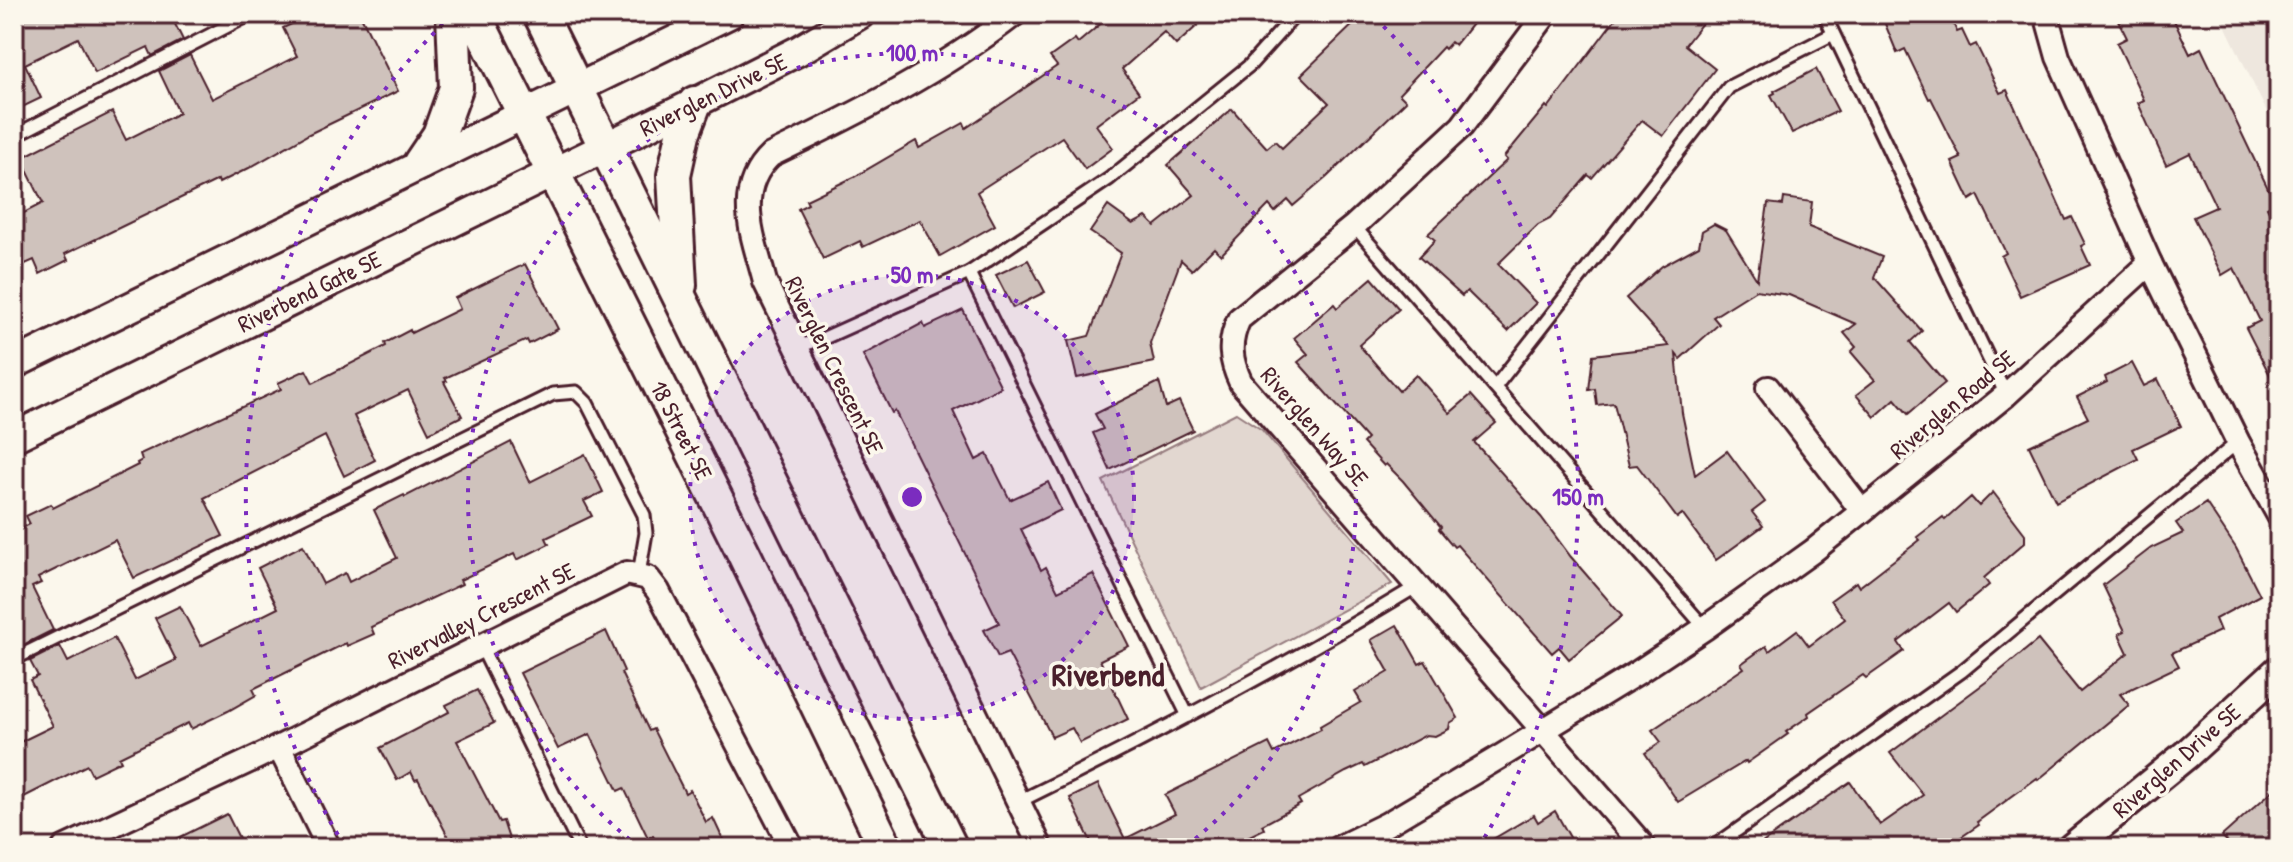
<svg xmlns="http://www.w3.org/2000/svg" width="2293" height="862" font-family="'Patrick Hand',sans-serif">
<style>
.built{fill:#eee7de}
.green{fill:#e2d7d0;stroke:#967b7e;stroke-width:2}
.building{fill:#cfc2bc;stroke:#4a1f2b;stroke-width:2}
.lines{fill:none;stroke-linecap:round;stroke-linejoin:round}
.service-casing{stroke:#4a1f2b;stroke-width:17}
.minor-casing{stroke:#4a1f2b;stroke-width:28}
.tertiary-casing{stroke:#4a1f2b;stroke-width:34}
.secondary-casing{stroke:#4a1f2b;stroke-width:38}
.service{stroke:#fbf7ec;stroke-width:11}
.minor{stroke:#fbf7ec;stroke-width:22}
.tertiary{stroke:#fbf7ec;stroke-width:28}
.secondary{stroke:#fbf7ec;stroke-width:32}
.ring{fill:none;stroke:#7b2cbf;stroke-width:4;stroke-dasharray:4 8}
.labels{text-anchor:middle;dominant-baseline:central;stroke-width:7;stroke-linejoin:round;paint-order:stroke}
.street-label{font-size:24px;fill:#4a1f2b;stroke:#fbf7ec}
.district-label{font-size:32px;font-weight:bold;fill:#4a1f2b;stroke:#fbf7ec}
.centre{fill:#7b2cbf;stroke:#fbf7ec;stroke-width:4}
.ring-label{font-size:24px;text-anchor:middle;font-weight:bold;fill:#7b2cbf;stroke:#fbf7ec;stroke-width:7;stroke-linejoin:round;paint-order:stroke}
</style>
<rect width="100%" height="100%" fill="#fbf7ec"/>
<filter id="ink" filterUnits="userSpaceOnUse"><feTurbulence type="fractalNoise" baseFrequency=".0125" numOctaves="2"/><feDisplacementMap in="SourceGraphic" scale="16" xChannelSelector="R" yChannelSelector="G"/><feConvolveMatrix kernelMatrix="1 2 1 2 8 2 1 2 1" color-interpolation-filters="sRGB"/></filter>
<g filter="url(#ink)">
<!-- built -->
<polygon class="built" points="2224,14 2279,14 2279,137 2224,23"/>
<!-- green -->
<polygon class="green" points="1236,413 1262,430 1392,584 1201,687 1103,481"/>
<!-- building -->
<g class="building">
<polygon points="14,14 128,14 112,24 131,14 170,14 183,40 152,56 148,47 95,73 78,38 25,64 41,98 14,111"/>
<polygon points="313,14 360,14 398,91 309,134 249,168 219,183 218,180 65,254 68,260 40,274 34,260 14,269 14,218 43,203 21,158 112,112 126,140 179,113 159,71 190,55 212,99 297,56 283,28"/>
<polygon points="1112,14 1210,14 1176,45 1164,32 1122,69 1139,93 1096,125 1113,148 1085,169 1062,137 977,192 995,225 940,256 920,220 863,247 860,241 823,259 798,209 808,204 806,200 854,177 916,141 919,148 964,123 966,128 1057,66 1050,57 1075,39 1078,43"/>
<polygon points="1364,14 1480,14 1455,45 1451,42 1445,49 1443,47 1399,94 1406,101 1327,177 1293,206 1288,200 1275,212 1269,205 1221,255 1214,248 1192,270 1181,260 1150,343 1154,362 1077,378 1068,341 1089,336 1121,253 1090,232 1108,206 1133,224 1146,217 1155,226 1194,195 1168,165 1232,109 1267,148 1275,141 1282,148 1329,103 1301,75"/>
<polygon points="1619,14 1709,14 1685,45 1715,69 1663,136 1642,120 1592,178 1588,175 1550,219 1538,225 1498,264 1536,303 1508,331 1467,291 1462,296 1419,257 1435,240 1428,234 1507,160 1504,157 1546,106 1548,108"/>
<polygon points="1881,14 1949,14 1957,32 1962,30 1970,47 1976,44 2000,93 2007,90 2066,220 2072,217 2085,244 2081,246 2090,265 2020,296 2001,256 2006,253 1978,195 1970,200 1952,162 1961,158 1931,98 1929,99 1905,49 1897,53"/>
<polygon points="2115,14 2171,14 2190,54 2201,48 2275,203 2267,207 2279,232 2279,393 2246,328 2260,321 2234,268 2222,275 2193,217 2216,207 2190,153 2166,165 2138,103 2144,100 2117,43 2127,38"/>
<polygon points="1816,69 1838,111 1792,133 1771,95 1775,93 1774,91"/>
<polygon points="1784,198 1812,202 1809,227 1882,257 1874,277 1922,331 1910,342 1945,383 1908,414 1895,399 1875,417 1856,395 1875,380 1851,352 1856,347 1844,333 1856,324 1789,295 1756,290 1713,317 1719,324 1680,359 1676,354 1682,413 1695,475 1727,451 1765,502 1752,512 1763,526 1716,560 1682,514 1677,518 1637,465 1629,466 1614,403 1597,405 1595,389 1589,390 1593,355 1669,346 1626,298 1662,266 1699,246 1702,231 1714,224 1726,230 1757,280 1768,203 1783,205"/>
<polygon points="1028,260 1045,292 1013,308 996,275"/>
<polygon points="525,264 558,329 529,344 527,340 445,378 447,381 444,382 462,416 429,433 408,390 354,416 375,460 344,476 325,436 204,498 223,536 134,578 115,540 38,578 41,583 32,587 53,630 23,645 14,628 14,528 16,531 30,524 26,516 51,504 53,508 138,465 137,463 142,460 140,454 281,389 278,383 306,370 313,383 386,346 385,343 410,330 411,333 460,309 455,298"/>
<polygon points="1372,278 1399,309 1359,345 1399,391 1416,375 1450,413 1471,395 1496,423 1474,442 1541,517 1571,557 1622,616 1569,659 1559,647 1552,653 1457,545 1454,547 1439,529 1441,527 1403,481 1386,464 1384,466 1363,443 1367,439 1298,362 1308,354 1294,338 1334,304 1337,308"/>
<polygon points="963,310 1001,387 953,411 976,460 987,454 1010,500 1048,482 1061,510 1021,529 1041,570 1046,567 1058,591 1093,574 1129,646 1100,660 1128,719 1080,743 1072,728 1052,737 1008,653 998,657 984,630 999,623 895,411 892,413 863,355 923,323 925,328"/>
<polygon points="2132,363 2144,386 2158,379 2181,426 2133,449 2138,459 2056,502 2029,446 2088,418 2077,397 2107,382 2105,377"/>
<polygon points="1159,382 1166,407 1179,401 1193,430 1110,470 1093,433 1103,429 1095,414"/>
<polygon points="511,442 530,482 585,454 603,492 584,501 592,516 546,538 549,544 517,560 514,554 460,580 462,584 371,627 374,634 347,646 346,643 253,689 256,695 228,711 191,729 188,723 119,757 121,761 92,775 87,765 14,802 14,745 53,726 30,680 38,676 30,661 60,646 68,662 114,638 135,680 176,660 155,618 180,606 201,646 278,608 258,568 303,545 323,584 345,573 349,582 397,558 374,510 404,495 405,497"/>
<polygon points="1993,492 2025,534 2025,542 1984,578 1989,585 1956,612 1949,603 1898,642 1904,651 1866,678 1863,675 1808,713 1809,716 1786,732 1788,734 1747,763 1746,761 1678,802 1645,753 1661,742 1652,730 1744,668 1741,664 1766,646 1769,651 1797,630 1809,646 1845,619 1831,600 1856,582 1859,587 1920,540 1917,537 1943,517 1945,520 1971,497 1979,506"/>
<polygon points="2206,503 2236,548 2260,595 2215,619 2220,631 2172,653 2179,666 2120,694 2129,705 2038,780 2037,778 1977,822 1979,825 1945,848 1755,848 1850,782 1880,825 1923,795 1890,753 1990,679 2038,640 2080,692 2128,653 2119,634 2125,631 2103,585 2151,548 2183,533 2176,523"/>
<polygon points="1397,625 1419,664 1425,661 1458,718 1450,723 1449,729 1435,736 1426,735 1365,767 1363,764 1346,772 1298,799 1301,804 1262,825 1264,829 1233,844 1231,839 1213,848 1094,848 1070,798 1098,784 1125,839 1175,814 1165,795 1269,743 1274,753 1321,729 1320,726 1361,702 1355,692 1389,672 1371,640"/>
<polygon points="606,631 624,671 621,673 649,731 653,729 685,793 690,790 706,822 713,818 727,848 660,848 653,836 648,838 624,788 618,791 590,734 558,749 520,673"/>
<polygon points="477,690 494,723 457,741 499,822 503,821 512,848 454,848 418,779 415,780 411,772 397,780 380,748 449,712 446,705"/>
<polygon points="2279,785 2279,848 2233,848 2222,836"/>
<polygon points="1555,811 1576,848 1478,848 1534,815 1538,822"/>
<polygon points="227,814 244,848 158,848"/>
</g>
<g class="lines">
<defs>
<g id="service">
<polyline points="1824,14 2006,395"/>
<polyline points="14,136 251,14"/>
<polyline points="1354,226 1705,628"/>
<polyline points="969,273 1188,716"/>
<polyline points="797,347 822,339 969,273 1109,179 1250,65 1296,14"/>
<polyline points="1495,387 1729,87 1833,34"/>
<polyline points="480,644 580,848"/>
<polyline points="14,659 553,394 576,392 587,403 644,515 646,533 639,574"/>
<path d="M1018,802C1155,735 1289,664 1419,585"/>
<polyline points="1712,848 1962,671 2238,442"/>
</g>
<g id="minor">
<path d="M1015,14C940,72 856,114 771,155C732,191 754,238 765,282L1041,848"/>
<path d="M1546,14L1462,126L1354,226L1239,319C1228,343 1230,360 1241,383L1645,848"/>
<polyline points="2046,14 2058,57 2150,263"/>
<polyline points="1768,388 1862,511"/>
<polyline points="279,747 329,848"/>
<polyline points="64,848 279,747 627,573 648,578 658,591 792,848"/>
<polyline points="1338,848 1387,824 1503,755 1637,673 1705,628 1813,551 2006,395 2150,263 2238,442 2279,516"/>
</g>
<g id="tertiary">
<polyline points="14,364 729,14"/>
<polyline points="14,437 695,103 798,51 860,14"/>
<polyline points="2072,848 2187,754 2279,670"/>
</g>
<g id="secondary">
<polyline points="474,14 744,554 886,848"/>
<polyline points="540,14 951,848"/>
<polyline points="420,163 439,135 456,88 453,14"/>
<polyline points="680,285 674,175 683,134 695,103"/>
</g>
</defs>
<!-- service casing -->
<use href="#service" class="service-casing"/>
<!-- minor casing -->
<use href="#minor" class="minor-casing"/>
<!-- tertiary casing -->
<use href="#tertiary" class="tertiary-casing"/>
<!-- secondary casing -->
<use href="#secondary" class="secondary-casing"/>
<!-- service -->
<use href="#service" class="service"/>
<!-- minor -->
<use href="#minor" class="minor"/>
<!-- tertiary -->
<use href="#tertiary" class="tertiary"/>
<!-- secondary -->
<use href="#secondary" class="secondary"/>
</g>
</g>
<!-- distance rings -->
<circle cx="912" cy="497" r="222" fill="#7b2cbf" fill-opacity=".12"/>
<g class="ring">
<circle cx="912" cy="497" r="222"/>
<path d="M639 847A444 444 0 1 1 1185 847"/>
<path d="M344 845A666 666 0 0 1 449 18M1375 18A666 666 0 0 1 1480 845"/>
</g>
<g class="labels">
<!-- street labels -->
<g class="street-label">
<text transform="translate(713 94) rotate(-26)">Riverglen Drive SE</text>
<text transform="translate(309 291) rotate(-26)">Riverbend Gate SE</text>
<text transform="translate(835 365) rotate(64)">Riverglen Crescent SE</text>
<text transform="translate(1952 404) rotate(-40)">Riverglen Road SE</text>
<text transform="translate(1315 426) rotate(49)">Riverglen Way SE</text>
<text transform="translate(682 430) rotate(63)">18 Street SE</text>
<text transform="translate(481 615) rotate(-27)">Rivervalley Crescent SE</text>
<text transform="translate(2176 760) rotate(-41)">Riverglen Drive SE</text>
</g>
<!-- district labels -->
<g class="district-label">
<text x="1108" y="674">Riverbend</text>
</g>
</g>
<circle cx="912" cy="497" r="12" class="centre"/>
<g class="ring-label">
<text x="912" y="61">100 m</text>
<text x="912" y="283">50 m</text>
<text x="1578" y="505">150 m</text>
</g>
<!-- margin -->
<rect width="2293" height="862" fill="none" stroke="#fbf7ec" stroke-width="48"/>
<rect x="24" y="24" width="2245" height="814" fill="none" stroke="#4a1f2b" stroke-width="3" filter="url(#ink)"/>
</svg>
